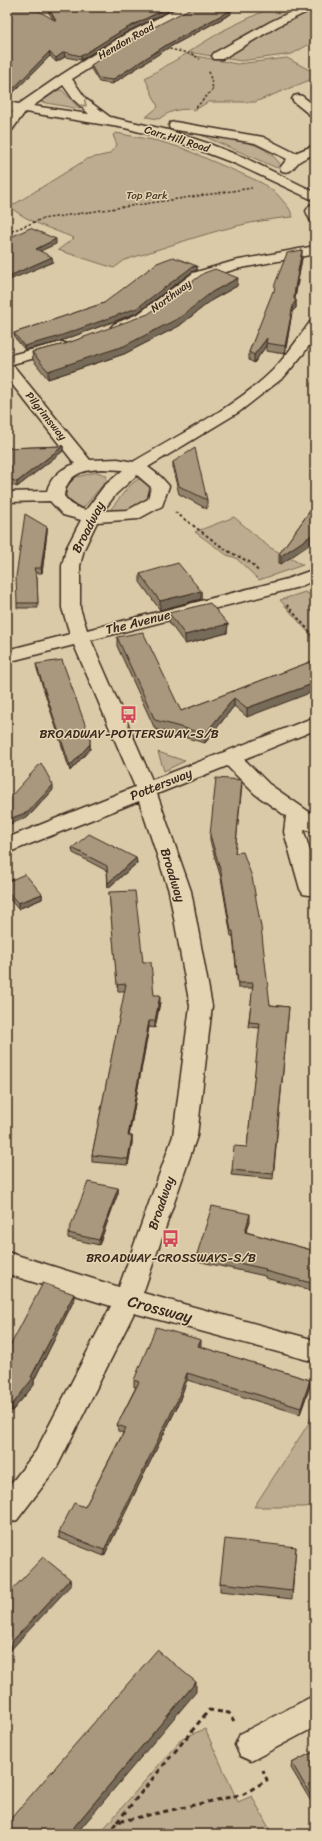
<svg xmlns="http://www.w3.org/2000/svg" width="322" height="1841" font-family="Sriracha,sans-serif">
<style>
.green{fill:#bdac8f;stroke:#7c6b56}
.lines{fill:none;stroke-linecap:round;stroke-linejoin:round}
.minor-casing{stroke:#3b2a1e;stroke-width:3}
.path-far2{stroke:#3b2a1e;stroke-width:1.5;stroke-dasharray:2.5 2;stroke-linecap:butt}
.path-far1{stroke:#3b2a1e;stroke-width:2;stroke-dasharray:3 2.5;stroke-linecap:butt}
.path{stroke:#3b2a1e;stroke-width:3;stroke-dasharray:5 4;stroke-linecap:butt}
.minor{fill:#e5d4b1;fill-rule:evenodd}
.wall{fill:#91836c;stroke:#3b2a1e}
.shaded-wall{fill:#766a58;stroke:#3b2a1e}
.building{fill:#a9987d;stroke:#3b2a1e}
.oneway{stroke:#907f68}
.labels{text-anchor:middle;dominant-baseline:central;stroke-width:3;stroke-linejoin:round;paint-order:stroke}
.far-street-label{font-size:11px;fill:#3b2a1e;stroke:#e5d4b1}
.far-park-label{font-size:11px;fill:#4e3e2f;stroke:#e5d4b1}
.street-label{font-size:13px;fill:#3b2a1e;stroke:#e5d4b1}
.poi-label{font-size:13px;fill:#3b2a1e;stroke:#e5d4b1}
.near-street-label{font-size:16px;fill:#3b2a1e;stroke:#e5d4b1}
</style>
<rect width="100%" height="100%" fill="#dbcaa8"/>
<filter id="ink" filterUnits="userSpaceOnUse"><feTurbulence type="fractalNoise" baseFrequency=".025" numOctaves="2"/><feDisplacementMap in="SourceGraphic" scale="8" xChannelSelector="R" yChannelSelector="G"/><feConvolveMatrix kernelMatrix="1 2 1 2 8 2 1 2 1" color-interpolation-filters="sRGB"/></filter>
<g filter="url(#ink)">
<!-- green -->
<g class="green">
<polygon points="272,7 315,7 315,41 292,54 241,61 188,52 224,30"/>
<path d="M186,54L237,64L287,58L315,73V78L255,102H208L195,110C181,108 171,110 159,119L146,117L158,107L145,78Z"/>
<polygon points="58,90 62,90 80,109 41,102"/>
<path d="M116,133L158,141L182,148L240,173L262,183L277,194L289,208L293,217C236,221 180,243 125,260L114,268L58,250L74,238C52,229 28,222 10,207L87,159L109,154L117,145L113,135Z"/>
<path d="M201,135C228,139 263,139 280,164L277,168Z"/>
<polygon points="97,472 106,475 107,480 83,508 73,505 66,497 67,486 76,477"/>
<polygon points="138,479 153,483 155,495 135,511 107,514 129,486"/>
<polygon points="234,517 269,547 303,565 259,580 236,558 227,555 195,532"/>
<polygon points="305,592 315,598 315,640 280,600"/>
<polygon points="158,752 185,761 164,771"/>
<polygon points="315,1408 315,1505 305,1507 254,1507 309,1423"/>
<polygon points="205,1729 238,1802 252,1796 272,1834 99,1834 182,1738"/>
</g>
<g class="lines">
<defs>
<g id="minor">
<polygon points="7,7 19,7 17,9 7,11"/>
<path d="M180,7H195L193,9L132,41L72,79L86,99L110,117L168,130L207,143L245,158L315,192V201L236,164L178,142L125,128L25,112L12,130L7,131V119L13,111L7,110V102L19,104L61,75L124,35ZM63,85L73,99L89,114L33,106Z"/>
<polygon points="301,7 315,8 278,26 222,59 214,59 212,56 214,53 270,22"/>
<polygon points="298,95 302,96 315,106 315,116 310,115 294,102 292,99 294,96"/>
<path d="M175,122L263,137L295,153L315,145V154C310,156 304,158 300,161C293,166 293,174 282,171L280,168L287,159L255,143L170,129L169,126L170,123Z"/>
<polygon points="315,204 315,221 310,220 306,211 310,205"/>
<polygon points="315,246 315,254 236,269 203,279 148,320 124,330 119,332 114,330 111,327 114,324 138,314 193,273 234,261"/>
<path d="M315,320V337L304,353L284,377L239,412L148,467L161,477L169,486L162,506L138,519L97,522L84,549L80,566V608L87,630L287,579L315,569V580L299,587L91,640L152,780L315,717V730L244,759L269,784L315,816V833L305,829L304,832L315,867V896L303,894L300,889L284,832L286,816L255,794L227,766L157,794L191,891L212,1006L197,1136L143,1293L315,1340V1362L134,1313L56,1469L17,1520L7,1524V1489L36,1451L111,1306L7,1274V1252L119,1287L173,1136L190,1006L169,891L139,801L7,853V838L135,787L74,645L7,662V650L70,634L62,608V566L66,549L81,520L63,515L50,501L7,502V492L47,491C50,477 62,468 75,464L7,378V356L62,342L67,344L70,347L67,350L12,364L90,460L118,459L133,462C177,436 237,406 273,370C287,355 298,339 310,322ZM102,469L123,470L104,486L86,510C76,508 70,504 64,496C67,474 82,470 102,469ZM137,475L151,487L148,499L128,510L103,511L116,494Z"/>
<polygon points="315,1695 315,1727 251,1761 240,1756 235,1745 240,1734"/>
</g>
</defs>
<!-- minor casing -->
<use href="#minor" class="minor-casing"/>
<!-- path-far2 -->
<g class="path-far2">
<polyline points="165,48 192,54 200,59"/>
<polyline points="193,111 213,89 209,71"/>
<polyline points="10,240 12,231 42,219 252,188"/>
</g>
<!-- path-far1 -->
<g class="path-far1">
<polyline points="175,512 226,550 251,563 259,572"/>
<polyline points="287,605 315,638"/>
</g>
<!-- path -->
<g class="path">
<polyline points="117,1822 209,1710 229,1713 234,1721"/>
<polyline points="107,1834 117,1822 244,1794 267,1780 263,1770"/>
</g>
<!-- minor -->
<use href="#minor" class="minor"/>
</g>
<!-- wall -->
<g class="wall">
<polygon points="45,7 177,7 123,34 81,60 65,57 56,62 50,56 13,93 53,19"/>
<polygon points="231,14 168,48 112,84 99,82 91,69 91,65"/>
<polygon points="302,258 295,299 296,300 296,308 292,312 285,354 266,351 266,346 254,363 249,360 249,352 274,292"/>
<polygon points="197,266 197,270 192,272 137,313 55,343 25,350 15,338 14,333 104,303"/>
<polygon points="237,286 212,300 179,326 124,354 48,379 33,360 32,352 65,344"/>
<polygon points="63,446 63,451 17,487 7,483 7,448"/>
<polygon points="173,462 207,500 207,509 179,494 173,470"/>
<polygon points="314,463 315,463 315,488 314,482"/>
<polygon points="315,504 281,564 279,563 279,554"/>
<polygon points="47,527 47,532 42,573 36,573 37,578 38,608 17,608 17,603"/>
<polygon points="140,574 201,591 201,599 160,610 140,582"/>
<polygon points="169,613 228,624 227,633 185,644 169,622"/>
<polygon points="117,637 181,711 315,660 247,717 234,706 205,743 155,729 117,646"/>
<polygon points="36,664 90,738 90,749 70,771 37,669"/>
<polygon points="242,785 235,853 270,1005 289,1007 273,1179 231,1175 232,1170 247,1147 260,1028 248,1027 253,988 238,988 233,936 231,936 221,878 210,841 210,835"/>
<polygon points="53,790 28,817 10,824 7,821 7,797"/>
<polygon points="72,848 136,858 137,863 108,888 107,871 73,853"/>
<polygon points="7,882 42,894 42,899 18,909 7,896"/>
<polygon points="109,892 143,962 154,995 160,1002 155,1028 149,1027 129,1136 132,1136 132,1143 128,1165 92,1162 92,1155 125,991 118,991"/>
<polygon points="118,1188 118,1193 99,1245 68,1238 68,1233"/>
<polygon points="250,1221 246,1232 315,1251 315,1291 265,1278 265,1276 197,1261 197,1254"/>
<polygon points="74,1300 34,1380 34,1385 12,1411 7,1408 7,1352"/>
<polygon points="200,1347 310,1380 310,1386 300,1414 187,1380 177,1407 104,1556 59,1538 59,1532 85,1507 123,1433 118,1431 117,1425 136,1387 134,1387 134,1380"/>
<polygon points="296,1547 292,1599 220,1591 220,1583"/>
<polygon points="315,1751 315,1808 291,1768 292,1763"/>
</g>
<!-- shaded-wall -->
<g class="shaded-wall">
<polygon points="169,7 177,7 123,34 81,60 81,56 123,30"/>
<polygon points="231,10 231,14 168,48 112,84 112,80 168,44"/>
<polygon points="49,52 50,56 13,93 7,97 7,93"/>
<polygon points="64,52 65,57 56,62 56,58"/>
<polygon points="56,239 56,244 36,253 36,249"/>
<polygon points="302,250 302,258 294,302 296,300 296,308 292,312 285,354 285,346"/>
<polygon points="52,257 53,262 7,281 7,277"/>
<polygon points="197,266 197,270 192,272 137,313 55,343 25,350 24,346 192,267"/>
<polygon points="238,278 237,286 212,300 179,326 124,354 48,379 48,371 212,292"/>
<polygon points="267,338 266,346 254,363 254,355"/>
<polygon points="63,446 63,451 17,487 17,482"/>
<polygon points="47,527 47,532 42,573 41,568"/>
<polygon points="315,533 315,541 281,564 281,556"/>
<polygon points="201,591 201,599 160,610 160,601"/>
<polygon points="228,624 227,633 185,644 185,635"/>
<polygon points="315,683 315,691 247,717 247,708"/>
<polygon points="234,698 234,706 205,743 205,734"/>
<polygon points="90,744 90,749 70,771 70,766"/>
<polygon points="53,785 53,790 28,817 10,824 9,819"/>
<polygon points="136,858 137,863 108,888 108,883"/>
<polygon points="42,894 42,899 18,909 18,903"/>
<polygon points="160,995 160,1002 155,1028 155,1021"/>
<polygon points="149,1021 149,1027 128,1142 128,1136"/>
<polygon points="132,1136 132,1143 128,1165 128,1159"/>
<polygon points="118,1188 118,1193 99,1245 99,1240"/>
<polygon points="250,1214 250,1221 244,1239 245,1232"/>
<polygon points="74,1294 74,1300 34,1380 34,1385 12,1411 12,1405 31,1377"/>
<polygon points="201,1340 201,1347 198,1353 198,1346"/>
<polygon points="187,1373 187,1380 177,1407 104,1556 104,1550"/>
<polygon points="310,1380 310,1386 300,1414 301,1408"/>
<polygon points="70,1579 71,1585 7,1654 7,1647"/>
<polygon points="196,1682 196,1692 76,1834 68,1834"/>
</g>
<!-- building -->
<g class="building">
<polygon points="14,7 32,7 56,21 48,7 169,7 123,30 81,56 64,52 56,58 49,52 13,89 7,93 7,8"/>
<polygon points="193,7 219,7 231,10 168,44 112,80 98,78 91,65 133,38"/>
<polygon points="30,228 56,239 36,249 52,257 7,277 7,242 8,240 7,240 7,237 9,238"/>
<polygon points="302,250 295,288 294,299 296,300 293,305 285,346 266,343 267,338 254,355 249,352 273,291 274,292 275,284 287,253"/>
<polygon points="173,257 197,266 192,267 137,308 54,338 24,346 14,333 104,303 157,263"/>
<polygon points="215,269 238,278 212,292 179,318 124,346 48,371 32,352 65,344 148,314 204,273"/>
<polygon points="63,446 17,482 7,478 7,448"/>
<polygon points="195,448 207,500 179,486 173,462"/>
<polygon points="314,463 315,463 315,478 314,474"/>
<polygon points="315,504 315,533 281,556 279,554"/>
<polygon points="25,514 47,527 41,568 34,568 37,578 38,603 17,603 16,577"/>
<polygon points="178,563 201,591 160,601 140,574"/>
<polygon points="210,603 228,624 185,635 169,613"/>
<polygon points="143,632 181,711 315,660 315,683 247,708 234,698 205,734 155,720 117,637"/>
<polygon points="62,660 90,738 90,744 70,766 36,664"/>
<polygon points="41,763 53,785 28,812 9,819 7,817 7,797 12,795"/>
<polygon points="216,778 242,780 235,853 243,852 252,877 261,927 270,1005 289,1007 273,1174 232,1170 234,1146 247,1147 260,1023 249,1022 253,983 238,983 233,931 231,931 221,872 210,835"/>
<polygon points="89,834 136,858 108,883 107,866 72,848"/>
<polygon points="25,874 42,894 18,903 7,891 7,882"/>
<polygon points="135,891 143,962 151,962 154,995 160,995 155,1021 149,1021 128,1136 132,1136 128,1159 92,1155 126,984 117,985 109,892"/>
<polygon points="88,1182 118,1188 99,1240 68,1233"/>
<polygon points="212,1206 250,1214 245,1232 315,1251 315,1284 265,1271 266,1269 197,1254"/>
<polygon points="43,1283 74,1294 31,1377 33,1378 12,1405 7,1402 7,1352"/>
<polygon points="156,1327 201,1340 198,1346 310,1380 301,1408 187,1373 177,1401 104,1550 59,1532 74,1503 85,1507 126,1428 117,1425 139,1382 134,1380"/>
<polygon points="225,1539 296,1547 292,1591 220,1583"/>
<polygon points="43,1557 70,1579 7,1647 7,1595"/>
<polygon points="157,1650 196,1682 68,1834 7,1834 7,1823"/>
<polygon points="315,1751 315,1803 292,1763"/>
</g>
<!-- one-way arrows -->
<defs><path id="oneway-chevron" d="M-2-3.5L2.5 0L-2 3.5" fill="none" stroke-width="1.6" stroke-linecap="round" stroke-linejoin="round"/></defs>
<use class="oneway" href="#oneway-chevron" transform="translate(84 104) rotate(40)"/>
</g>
<!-- icons -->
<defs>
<symbol id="bus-bare" viewBox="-9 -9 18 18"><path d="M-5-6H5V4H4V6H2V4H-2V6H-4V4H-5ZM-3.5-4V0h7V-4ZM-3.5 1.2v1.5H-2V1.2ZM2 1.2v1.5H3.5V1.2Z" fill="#d1495b" stroke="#e5d4b1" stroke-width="2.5" paint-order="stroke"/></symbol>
</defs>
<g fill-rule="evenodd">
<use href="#bus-bare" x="116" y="702" width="25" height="25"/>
<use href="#bus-bare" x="158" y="1226" width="25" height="25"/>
</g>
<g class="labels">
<!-- far-street labels -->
<g class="far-street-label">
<text transform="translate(126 41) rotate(-30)">Hendon Road</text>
<text transform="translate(177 139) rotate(17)">Carr Hill Road</text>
<text transform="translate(171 296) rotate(-36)">Northway</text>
<text transform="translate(46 416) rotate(51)">Pilgrimsway</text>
</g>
<!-- far-park labels -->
<g class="far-park-label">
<text x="147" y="195">Top Park</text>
</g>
<!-- street labels -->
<g class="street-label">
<text transform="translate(88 527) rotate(-63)">Broadway</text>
<text transform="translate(138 622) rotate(-14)">The Avenue</text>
<text transform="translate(161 784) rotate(-22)">Pottersway</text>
<text transform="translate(173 875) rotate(73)">Broadway</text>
<text transform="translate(161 1203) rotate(-71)">Broadway</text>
</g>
<!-- poi labels -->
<g class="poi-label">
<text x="129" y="733">BROADWAY-POTTERSWAY-S/B</text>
<text x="171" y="1257">BROADWAY-CROSSWAYS-S/B</text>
</g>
<!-- near-street labels -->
<g class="near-street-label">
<text transform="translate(160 1309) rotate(15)">Crossway</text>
</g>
</g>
<!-- margin -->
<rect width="322" height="1841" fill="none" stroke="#e5d4b1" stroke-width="24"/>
<rect x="12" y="12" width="298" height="1817" fill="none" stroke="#3b2a1e" stroke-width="1.5" filter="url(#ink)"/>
</svg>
